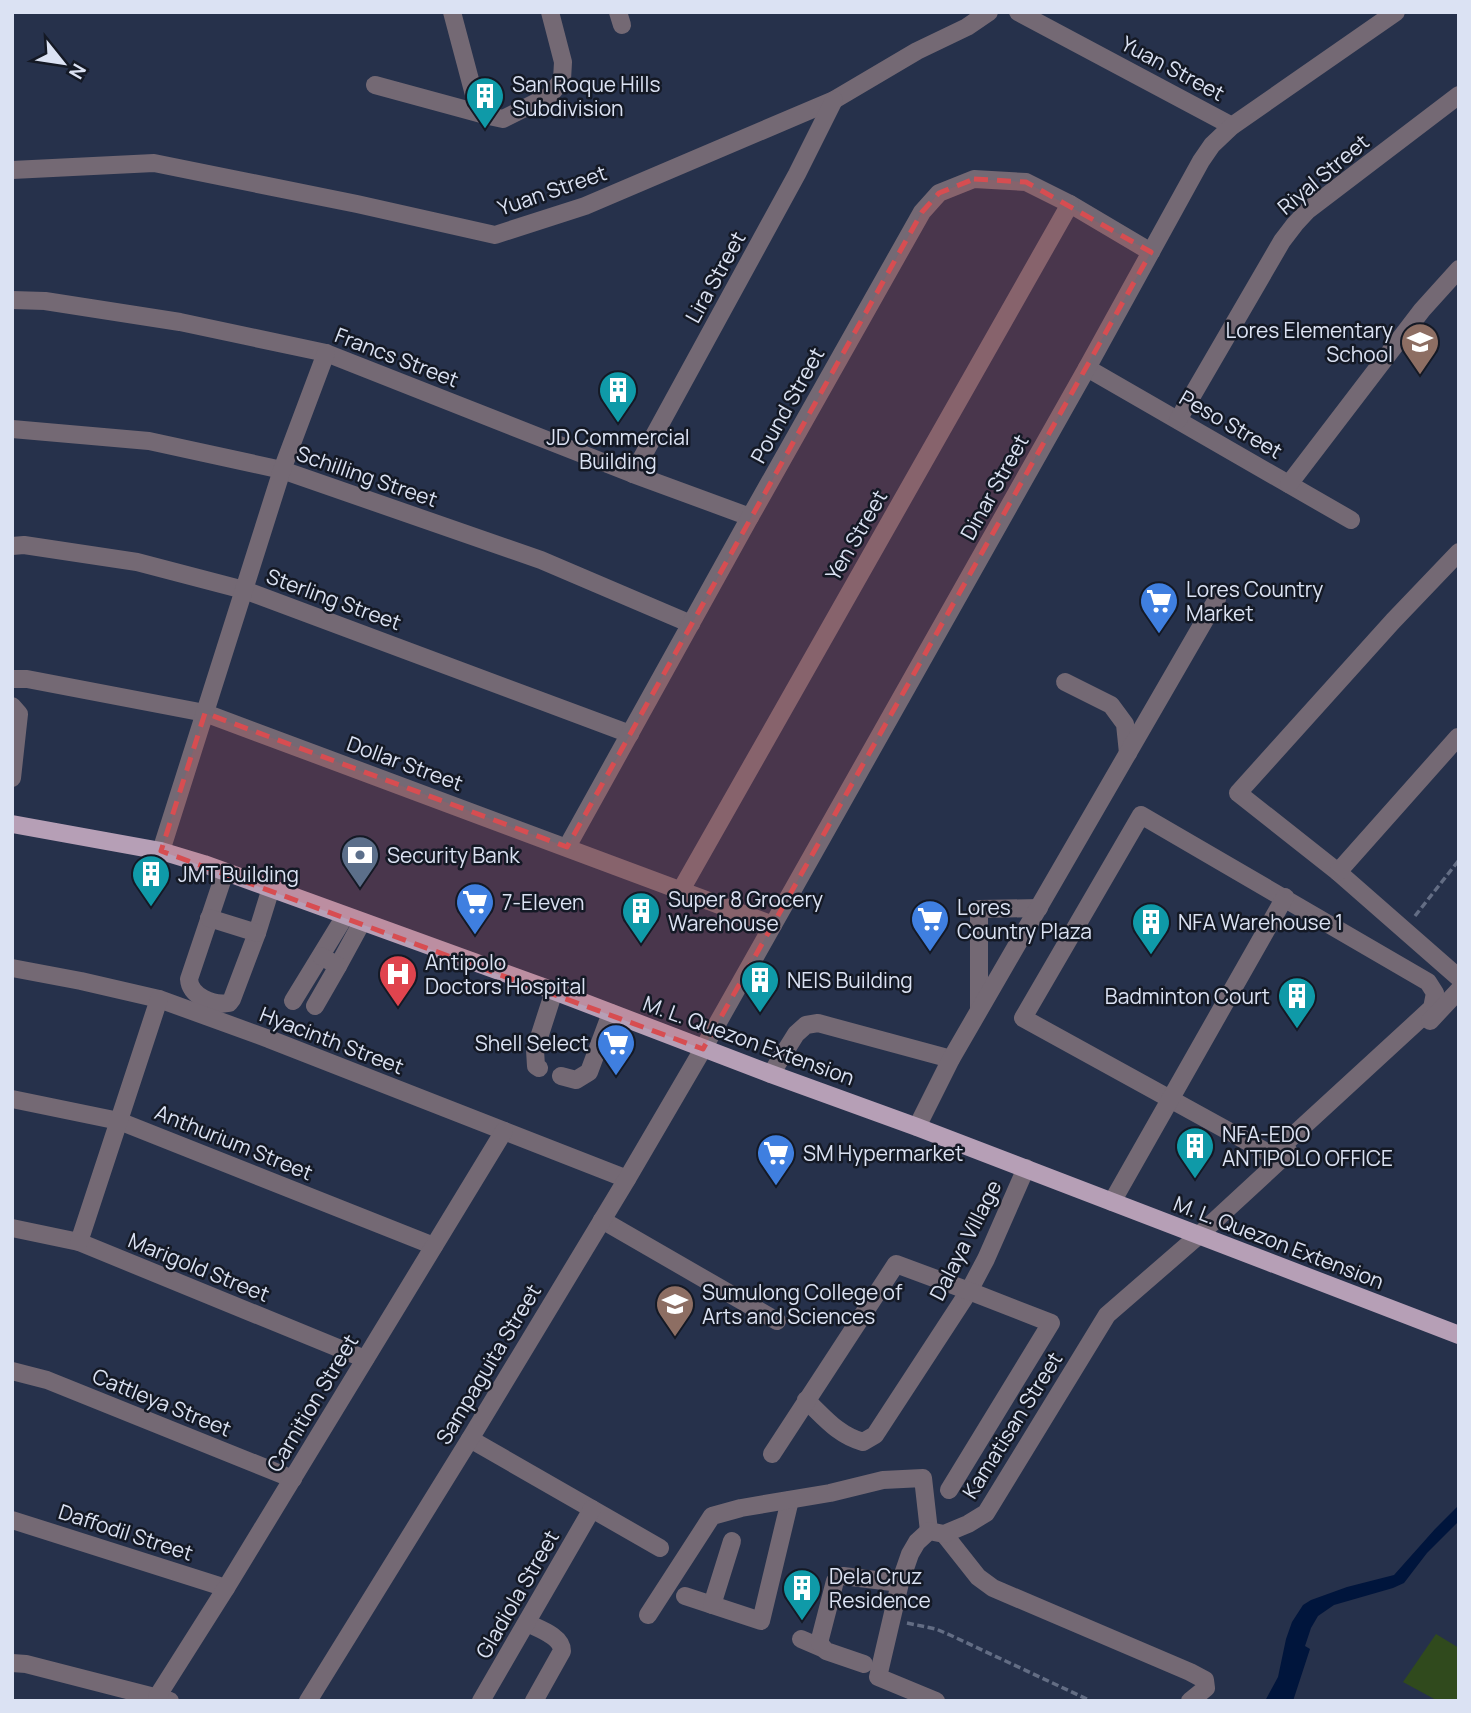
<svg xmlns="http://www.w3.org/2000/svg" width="1471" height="1713" font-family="Manrope,sans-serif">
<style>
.green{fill:#304a1d}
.water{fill:#00153c}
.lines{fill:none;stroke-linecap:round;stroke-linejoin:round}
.path{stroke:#636d84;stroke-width:3.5;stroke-dasharray:7 3.5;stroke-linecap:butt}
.minor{stroke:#746974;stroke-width:18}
.major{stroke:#b69fb6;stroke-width:18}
.marked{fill:#d74d51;fill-opacity:0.2;stroke:#d74d51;stroke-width:5;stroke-dasharray:14 9;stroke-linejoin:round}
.labels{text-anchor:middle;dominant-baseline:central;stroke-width:5;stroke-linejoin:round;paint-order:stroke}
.street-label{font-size:21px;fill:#dbe2f3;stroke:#141925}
.poi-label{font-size:21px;fill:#dbe2f3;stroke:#141925;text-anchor:start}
</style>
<rect width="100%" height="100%" fill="#26314b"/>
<!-- green -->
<polygon class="green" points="1436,1634 1459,1648 1459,1701 1438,1701 1403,1682"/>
<!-- water -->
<polygon class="water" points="1459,1505 1459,1521 1427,1553 1404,1583 1393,1588 1334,1605 1318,1616 1311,1628 1305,1646 1310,1649 1293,1701 1265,1701 1278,1677 1286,1639 1292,1622 1303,1605 1311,1600 1347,1587 1394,1575 1435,1529"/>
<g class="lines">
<!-- path -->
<g class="path">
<polyline points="1415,916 1459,860"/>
<polyline points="907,1623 936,1629 950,1635 1091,1701"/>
</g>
<!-- minor -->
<g class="minor">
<polyline points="452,12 477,106 489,116"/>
<polyline points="618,12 622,25"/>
<polyline points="1018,12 1232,126"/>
<polyline points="375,85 489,116 503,119 549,96 562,80 563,62 550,12"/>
<polyline points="12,170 154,163 357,204 495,235 585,206 834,100 917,51 967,27 989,12"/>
<polyline points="12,300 45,301 180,322 326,353 633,474 750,517"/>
<polyline points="1087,368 1351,520"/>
<polyline points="1178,420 1282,241 1295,224 1308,210 1459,95"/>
<polyline points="12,429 149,441 282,470 541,560 691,624"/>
<polyline points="633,474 797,174 834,100"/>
<polyline points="1289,484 1422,310 1459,269"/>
<polyline points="12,546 24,545 137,562 244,590 630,734"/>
<polyline points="1459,552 1393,621 1238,793 1338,872 1459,978"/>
<polyline points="12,679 27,679 205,713 773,925"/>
<polyline points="1065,682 1111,705 1125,724 1128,753"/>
<polyline points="12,706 19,714 12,778"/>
<polygon points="1141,815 1428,982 1435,993 1432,1008 1272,1155 1023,1018"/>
<polyline points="567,847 750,517 922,212 939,193 974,179 1026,182 1070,204 1151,252"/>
<polyline points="161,851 282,470 326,353"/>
<path d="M225,872L189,979C190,996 213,1006 229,1003L232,999L257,933L271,888"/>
<polyline points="1338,872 1458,737"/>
<polyline points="681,890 1070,204"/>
<polyline points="209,918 257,933"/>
<polyline points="338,966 362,922"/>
<polyline points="12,968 81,981 159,999 269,1039 627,1179"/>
<polyline points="293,1001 345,916"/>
<polyline points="315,1006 338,966 321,956"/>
<polyline points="979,1009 979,909 1039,908"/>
<polyline points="1430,1021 1459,990"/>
<polyline points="539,1068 536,1066 535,1050 554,991"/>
<polyline points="771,1074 796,1034 806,1025 818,1023 951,1059"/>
<polyline points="561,1076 576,1080 589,1072 611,1013"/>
<polyline points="12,1099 119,1121 434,1246"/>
<polyline points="917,1127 951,1059 1217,599"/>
<polyline points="1112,1202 1285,897"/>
<polyline points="602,1220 777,1321"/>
<polyline points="12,1228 79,1242 365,1359"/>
<polyline points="79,1242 159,999"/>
<polyline points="12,1371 47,1380 293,1479"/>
<path d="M806,1400C825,1418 838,1435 863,1442L875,1435L969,1291L986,1259L1026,1168"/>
<polyline points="470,1439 660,1548"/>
<polyline points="772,1454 896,1264 969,1291 1051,1323 949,1490"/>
<polyline points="12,1520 226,1588"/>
<polyline points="944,1534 978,1577 993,1588 1190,1672 1205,1680 1206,1688 1190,1701"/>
<polyline points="685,1596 761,1621 790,1500"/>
<polyline points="712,1605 732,1541"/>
<polyline points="648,1615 712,1516 741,1508 830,1493 883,1480 923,1478 929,1531"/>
<path d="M527,1623C539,1629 562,1636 562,1651L534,1701"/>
<polyline points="801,1639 822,1648"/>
<polyline points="12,1663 26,1664 170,1701"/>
<polyline points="864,1664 826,1651 820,1644 820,1639 835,1581 838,1578 843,1576 900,1583"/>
<polyline points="157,1697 226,1588 504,1131"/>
<polyline points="308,1701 470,1439 627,1179 703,1049 1087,368 1201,161 1212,145 1232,126 1396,12"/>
<polyline points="481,1701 592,1509"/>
<polyline points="936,1701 878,1677 900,1583 910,1554 917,1542 929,1531 944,1534 968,1524 986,1513 1107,1315 1198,1236 1289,1152"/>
</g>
<!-- major -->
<polyline class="major" points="12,824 161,851 204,864 554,991 771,1074 917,1127 1459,1335"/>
</g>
<!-- marked area -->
<path class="marked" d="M974,179L1026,182L1151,252L703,1049L161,851L205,713L567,847L922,212L939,193Z"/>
<!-- icons -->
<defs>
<symbol id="building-pin" viewBox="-11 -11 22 30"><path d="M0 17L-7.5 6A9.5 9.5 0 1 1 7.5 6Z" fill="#0f9aa8" stroke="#141925"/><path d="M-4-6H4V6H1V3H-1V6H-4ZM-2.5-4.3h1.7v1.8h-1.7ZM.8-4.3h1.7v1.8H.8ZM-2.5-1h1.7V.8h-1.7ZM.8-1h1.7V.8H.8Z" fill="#fff"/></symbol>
<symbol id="school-pin" viewBox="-11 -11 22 30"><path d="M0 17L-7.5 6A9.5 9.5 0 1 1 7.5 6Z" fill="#8d6e63" stroke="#141925"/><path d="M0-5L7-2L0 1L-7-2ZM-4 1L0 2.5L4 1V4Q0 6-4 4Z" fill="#fff"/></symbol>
<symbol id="supermarket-pin" viewBox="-11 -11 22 30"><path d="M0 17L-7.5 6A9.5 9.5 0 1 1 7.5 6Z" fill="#3f7fe0" stroke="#141925"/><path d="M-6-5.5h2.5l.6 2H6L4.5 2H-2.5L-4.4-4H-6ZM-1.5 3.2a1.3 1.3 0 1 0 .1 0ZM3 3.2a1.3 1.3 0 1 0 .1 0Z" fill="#fff"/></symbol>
<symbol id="bank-pin" viewBox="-11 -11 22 30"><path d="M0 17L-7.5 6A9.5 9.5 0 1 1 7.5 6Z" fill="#5c6f8a" stroke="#141925"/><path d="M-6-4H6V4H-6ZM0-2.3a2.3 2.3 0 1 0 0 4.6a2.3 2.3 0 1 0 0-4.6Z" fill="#fff"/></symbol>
<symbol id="hospital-pin" viewBox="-11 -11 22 30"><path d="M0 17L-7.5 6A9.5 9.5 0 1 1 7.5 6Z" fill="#e0444e" stroke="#141925"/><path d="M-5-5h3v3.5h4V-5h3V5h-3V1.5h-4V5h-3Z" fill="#fff"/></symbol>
<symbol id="university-pin" viewBox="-11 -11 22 30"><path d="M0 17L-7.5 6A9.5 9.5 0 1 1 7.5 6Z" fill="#8d6e63" stroke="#141925"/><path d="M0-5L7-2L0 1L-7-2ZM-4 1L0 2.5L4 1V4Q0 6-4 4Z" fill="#fff"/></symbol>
</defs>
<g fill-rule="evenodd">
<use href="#building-pin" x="463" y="74" width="44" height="60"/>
<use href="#school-pin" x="1398" y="320" width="44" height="60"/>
<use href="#building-pin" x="596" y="368" width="44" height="60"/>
<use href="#supermarket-pin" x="1137" y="579" width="44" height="60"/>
<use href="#bank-pin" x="338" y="833" width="44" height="60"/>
<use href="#building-pin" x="129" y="852" width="44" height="60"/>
<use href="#supermarket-pin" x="453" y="880" width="44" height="60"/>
<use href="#building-pin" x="619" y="889" width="44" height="60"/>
<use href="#supermarket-pin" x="908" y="897" width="44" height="60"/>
<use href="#building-pin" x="1129" y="900" width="44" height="60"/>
<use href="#hospital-pin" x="376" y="952" width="44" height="60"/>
<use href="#building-pin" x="738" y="958" width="44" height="60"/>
<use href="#building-pin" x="1275" y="974" width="44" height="60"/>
<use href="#supermarket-pin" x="594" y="1021" width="44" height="60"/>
<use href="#building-pin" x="1173" y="1124" width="44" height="60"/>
<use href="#supermarket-pin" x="754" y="1131" width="44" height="60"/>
<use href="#university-pin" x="653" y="1282" width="44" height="60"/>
<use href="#building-pin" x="780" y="1566" width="44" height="60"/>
</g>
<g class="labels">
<!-- street labels -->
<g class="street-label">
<text transform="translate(1173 68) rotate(28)">Yuan Street</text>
<text transform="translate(1323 174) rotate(-40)">Riyal Street</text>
<text transform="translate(552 190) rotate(-19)">Yuan Street</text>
<text transform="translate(715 277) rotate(-61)">Lira Street</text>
<text transform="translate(397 357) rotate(21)">Francs Street</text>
<text transform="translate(787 405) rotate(-61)">Pound Street</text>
<text transform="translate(1231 424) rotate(30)">Peso Street</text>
<text transform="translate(367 476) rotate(19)">Schilling Street</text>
<text transform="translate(994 487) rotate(-61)">Dinar Street</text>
<text transform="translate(856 535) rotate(-60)">Yen Street</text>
<text transform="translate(334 599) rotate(20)">Sterling Street</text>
<text transform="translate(405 763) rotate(20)">Dollar Street</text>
<text transform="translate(332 1040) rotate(21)">Hyacinth Street</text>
<text transform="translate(749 1040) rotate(20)">M. L. Quezon Extension</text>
<text transform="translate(234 1142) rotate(22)">Anthurium Street</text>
<text transform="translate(965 1240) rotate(-63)">Dalaya Village</text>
<text transform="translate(1279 1242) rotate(21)">M. L. Quezon Extension</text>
<text transform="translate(199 1267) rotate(22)">Marigold Street</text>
<text transform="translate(488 1364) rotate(-59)">Sampaguita Street</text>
<text transform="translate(162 1402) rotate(22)">Cattleya Street</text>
<text transform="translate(312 1403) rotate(-59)">Carnition Street</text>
<text transform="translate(1012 1425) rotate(-58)">Kamatisan Street</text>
<text transform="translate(126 1532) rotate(18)">Daffodil Street</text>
<text transform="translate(517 1594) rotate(-60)">Gladiola Street</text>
</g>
<!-- poi labels -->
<g class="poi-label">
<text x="512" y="84">San Roque Hills<tspan x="512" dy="24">Subdivision</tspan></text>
<text x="1393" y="330" text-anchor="end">Lores Elementary<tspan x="1393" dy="24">School</tspan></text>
<text x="618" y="437" text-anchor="middle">JD Commercial<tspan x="618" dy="24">Building</tspan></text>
<text x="1186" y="589">Lores Country<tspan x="1186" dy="24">Market</tspan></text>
<text x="387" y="855">Security Bank</text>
<text x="178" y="874">JMT Building</text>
<text x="668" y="899">Super 8 Grocery<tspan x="668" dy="24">Warehouse</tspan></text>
<text x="502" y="902">7-Eleven</text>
<text x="957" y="907">Lores<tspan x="957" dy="24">Country Plaza</tspan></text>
<text x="1178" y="922">NFA Warehouse 1</text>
<text x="425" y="962">Antipolo<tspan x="425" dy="24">Doctors Hospital</tspan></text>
<text x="787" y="980">NEIS Building</text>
<text x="1270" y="996" text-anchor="end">Badminton Court</text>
<text x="589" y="1043" text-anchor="end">Shell Select</text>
<text x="1222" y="1134">NFA-EDO<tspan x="1222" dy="24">ANTIPOLO OFFICE</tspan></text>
<text x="803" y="1153">SM Hypermarket</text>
<text x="702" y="1292">Sumulong College of<tspan x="702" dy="24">Arts and Sciences</tspan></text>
<text x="829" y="1576">Dela Cruz<tspan x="829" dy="24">Residence</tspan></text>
</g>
</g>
<!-- border -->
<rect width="1471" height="1713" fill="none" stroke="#dbe2f3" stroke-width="28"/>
<!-- north arrow -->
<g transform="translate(63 63) rotate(120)" stroke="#141925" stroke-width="5" paint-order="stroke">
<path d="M0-5L12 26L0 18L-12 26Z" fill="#dbe2f3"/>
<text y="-10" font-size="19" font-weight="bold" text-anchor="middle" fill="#dbe2f3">N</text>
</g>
</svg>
